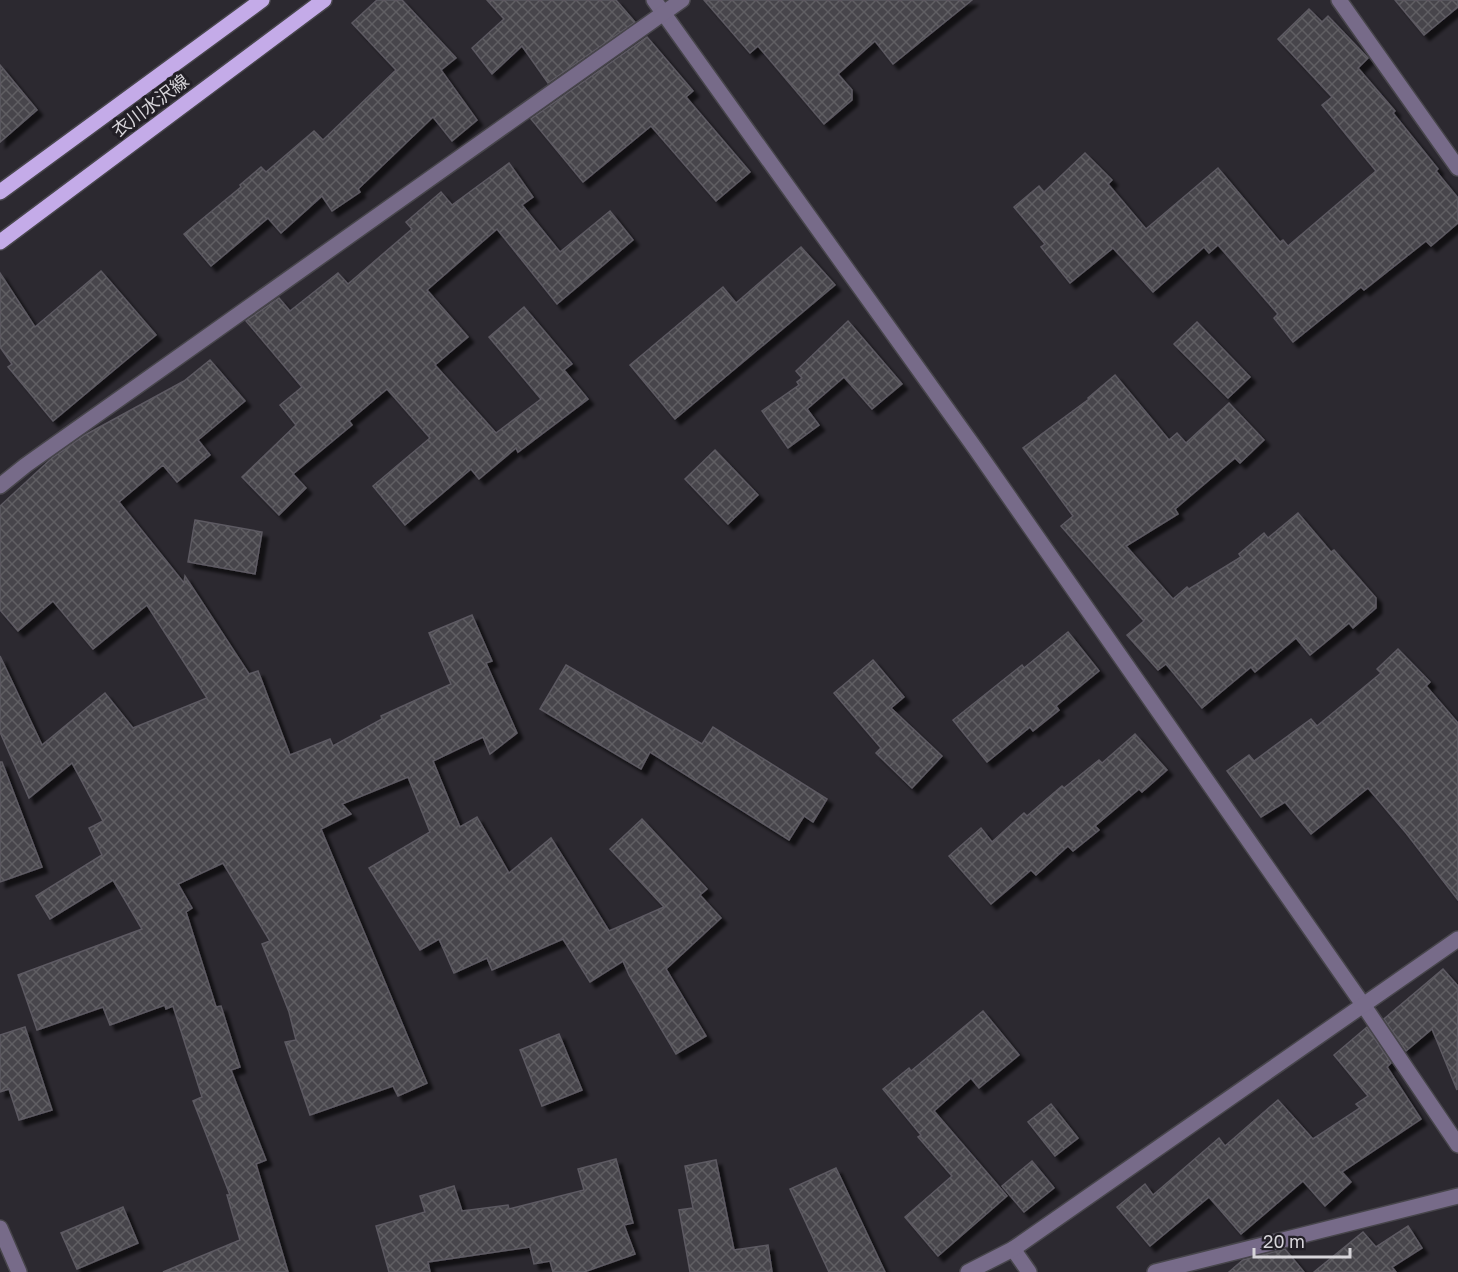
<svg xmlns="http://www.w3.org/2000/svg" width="1458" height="1272" font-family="'Golos Text','Noto Sans JP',sans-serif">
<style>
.building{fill:url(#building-cross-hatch);stroke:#5d5a62;stroke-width:1.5;filter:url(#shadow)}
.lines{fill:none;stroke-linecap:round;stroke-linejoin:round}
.minor-casing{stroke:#47454b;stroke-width:18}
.major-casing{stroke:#47454b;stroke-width:18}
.minor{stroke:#776b89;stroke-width:15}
.major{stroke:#c4abe8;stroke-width:15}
.labels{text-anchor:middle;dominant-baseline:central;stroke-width:6;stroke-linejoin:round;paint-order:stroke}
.street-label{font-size:18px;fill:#d7d5da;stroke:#221f26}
</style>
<defs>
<pattern id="building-cross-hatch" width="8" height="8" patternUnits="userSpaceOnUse" patternTransform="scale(1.5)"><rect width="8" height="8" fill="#46444b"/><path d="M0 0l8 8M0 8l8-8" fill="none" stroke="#605e64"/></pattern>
<filter id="shadow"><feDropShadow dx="5.5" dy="5.5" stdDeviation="1.5" flood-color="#0009"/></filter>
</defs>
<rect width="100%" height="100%" fill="#2c2930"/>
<!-- building -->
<g class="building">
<polygon points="377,0 402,0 456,58 441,70 477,120 452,141 433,117 358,189 360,192 332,211 322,196 281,233 268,218 211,266 184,234 241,187 240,185 261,167 266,172 314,131 323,140 396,70 352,23"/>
<polygon points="487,0 616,0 635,22 548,83 522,46 492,74 472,48 504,19"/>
<polygon points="704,0 972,0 893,64 875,41 838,74 852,90 852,100 824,124 758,46 750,53"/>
<polygon points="1395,0 1458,0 1458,7 1424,35"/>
<polygon points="1309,9 1322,22 1328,16 1368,58 1358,68 1395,111 1393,113 1438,169 1436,171 1458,198 1458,223 1431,246 1426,241 1364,290 1361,287 1293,342 1274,318 1278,314 1218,245 1209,253 1204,247 1153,292 1113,248 1070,283 1041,247 1045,244 1014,207 1039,186 1044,192 1085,153 1112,180 1108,184 1146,229 1218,168 1280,242 1283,240 1288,246 1376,171 1322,105 1332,97 1278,39"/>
<polygon points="647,37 693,91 686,97 750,172 716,201 651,126 583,182 531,119"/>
<polygon points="0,65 37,110 0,142"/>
<polygon points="509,163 533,197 522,205 560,252 610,211 633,240 557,304 497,229 427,290 468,337 435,365 496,433 541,399 489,337 524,307 572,364 564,370 588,399 518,452 516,448 479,479 471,469 405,525 373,486 430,438 387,389 349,421 352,425 293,474 306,488 279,515 242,477 296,425 280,405 302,387 246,321 279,298 290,311 338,273 348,284 412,229 406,222 441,192 452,205"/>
<polygon points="801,247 835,285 675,419 630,365 723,287 736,303"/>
<polygon points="101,271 156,335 53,421 8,367 12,364 0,347 0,273 35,327"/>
<polygon points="848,321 902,384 872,409 844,377 807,409 819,425 788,448 762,411 799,385 797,382 802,378 796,371"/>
<polygon points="1197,322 1250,377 1228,398 1174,344"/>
<polygon points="210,360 245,401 198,440 210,455 177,482 163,465 119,502 184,583 185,576 249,674 258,671 290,755 330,739 333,746 382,719 381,716 451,684 429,633 472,615 492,661 486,663 517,733 490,754 483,737 433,761 460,827 477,817 509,873 551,838 609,931 664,907 610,849 642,819 707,889 700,895 721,918 666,969 706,1036 676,1054 629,975 623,961 590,982 563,939 492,970 487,958 454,973 439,939 420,950 369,868 430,832 408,777 342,804 351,814 321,829 427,1083 398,1096 393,1086 310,1115 285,1042 296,1040 289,1012 262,944 270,941 223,863 178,884 192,908 186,912 216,1007 221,1006 240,1067 231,1070 266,1160 256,1164 288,1272 163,1272 240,1240 227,1195 230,1195 193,1101 202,1097 173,1006 166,1009 165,1005 110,1025 103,1007 37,1030 18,975 142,929 113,880 50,919 36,896 102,855 89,828 103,821 72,763 29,798 0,732 0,656 42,745 105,693 133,728 207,698 147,605 93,649 53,601 18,631 0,610 0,506 52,458 85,435 184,381"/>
<polygon points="1115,375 1169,440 1177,433 1186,443 1229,403 1264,440 1240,463 1235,458 1175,509 1178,514 1126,546 1173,599 1187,587 1189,589 1241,557 1239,554 1264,533 1268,538 1298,513 1331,552 1334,550 1376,598 1376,608 1353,628 1349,623 1310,655 1296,638 1255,672 1251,667 1202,708 1166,664 1158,670 1127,635 1144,621 1061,526 1073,516 1023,448 1089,399 1088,398"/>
<polygon points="715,450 758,495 728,524 685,479"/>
<polygon points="195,520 262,532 255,574 188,562"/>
<polygon points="1068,632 1099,671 1056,706 1059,710 1033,731 1030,727 987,762 953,720 1022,665 1024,668"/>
<polygon points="1398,649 1430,682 1426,686 1458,723 1458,900 1406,833 1368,788 1311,834 1285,802 1261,817 1227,771 1249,755 1254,761 1311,719 1317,726 1381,673 1377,669"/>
<polygon points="873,660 904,697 891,708 942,756 912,788 876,753 881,748 834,693"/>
<polygon points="566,665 702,744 713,727 827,799 813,822 804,816 789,840 650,752 641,769 540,709"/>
<polygon points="1135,734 1167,770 1142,792 1139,789 1095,826 1099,830 1073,851 1068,846 1036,875 1031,870 991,904 949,856 981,828 992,842 1024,813 1027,816 1062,786 1064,788 1099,760 1102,763"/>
<polygon points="0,762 2,762 42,867 0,882"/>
<polygon points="1443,969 1458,986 1457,1090 1432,1029 1406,1051 1384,1019"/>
<polygon points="983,1011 1019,1055 979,1088 971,1078 934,1111 1007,1196 938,1256 905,1217 952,1176 918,1137 921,1135 883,1089 909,1068 911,1071"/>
<polygon points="25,1027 52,1110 19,1120 9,1089 0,1092 0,1035"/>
<polygon points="1367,1027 1391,1063 1387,1067 1421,1119 1342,1172 1351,1182 1325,1206 1303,1181 1241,1234 1209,1197 1150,1246 1117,1207 1145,1184 1153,1195 1219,1138 1225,1146 1278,1100 1313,1139 1360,1108 1356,1104 1368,1096 1334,1055"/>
<polygon points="559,1034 582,1090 542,1106 520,1050"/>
<polygon points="1051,1104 1078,1138 1055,1156 1028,1122"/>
<polygon points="616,1159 633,1223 624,1225 635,1254 584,1272 553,1272 550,1261 534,1264 530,1247 428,1262 430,1272 389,1272 376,1226 425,1212 420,1196 454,1186 462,1211 508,1205 509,1209 584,1190 578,1169"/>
<polygon points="716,1160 734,1250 768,1245 772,1272 690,1272 679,1210 693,1208 685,1166"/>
<polygon points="1032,1161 1054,1188 1024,1212 1002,1186"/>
<polygon points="836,1168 885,1272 829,1272 790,1189"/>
<polygon points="123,1207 138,1243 77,1269 61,1233"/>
<polygon points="1408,1226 1422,1248 1392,1267 1396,1272 1314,1272 1363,1232 1376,1247"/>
<polygon points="1285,1249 1304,1272 1229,1272 1243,1260"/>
</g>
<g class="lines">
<defs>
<g id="minor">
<polyline points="654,0 975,448 1364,1006 1458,1145"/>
<polyline points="1339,0 1458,168"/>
<polyline points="0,486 26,465 682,0"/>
<polyline points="0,1228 19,1272"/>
<polyline points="1013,1249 1029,1272"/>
<polyline points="968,1272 1013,1249 1458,939"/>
<polyline points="1155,1272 1458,1196"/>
</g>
<g id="major">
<polyline points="0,192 262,0"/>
<polyline points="0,242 324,0"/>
</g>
</defs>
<!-- minor casing -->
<use href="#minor" class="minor-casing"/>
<!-- major casing -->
<use href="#major" class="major-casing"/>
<!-- minor -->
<use href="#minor" class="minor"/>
<!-- major -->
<use href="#major" class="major"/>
</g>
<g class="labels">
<!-- street labels -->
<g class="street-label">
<text transform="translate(150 105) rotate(-37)">衣川水沢線</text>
</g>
</g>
<!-- scale -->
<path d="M1254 1248v9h96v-9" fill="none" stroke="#d7d5da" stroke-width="3"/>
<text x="1263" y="1248" font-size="18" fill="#d7d5da" stroke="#221f26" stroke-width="4.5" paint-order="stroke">20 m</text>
</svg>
